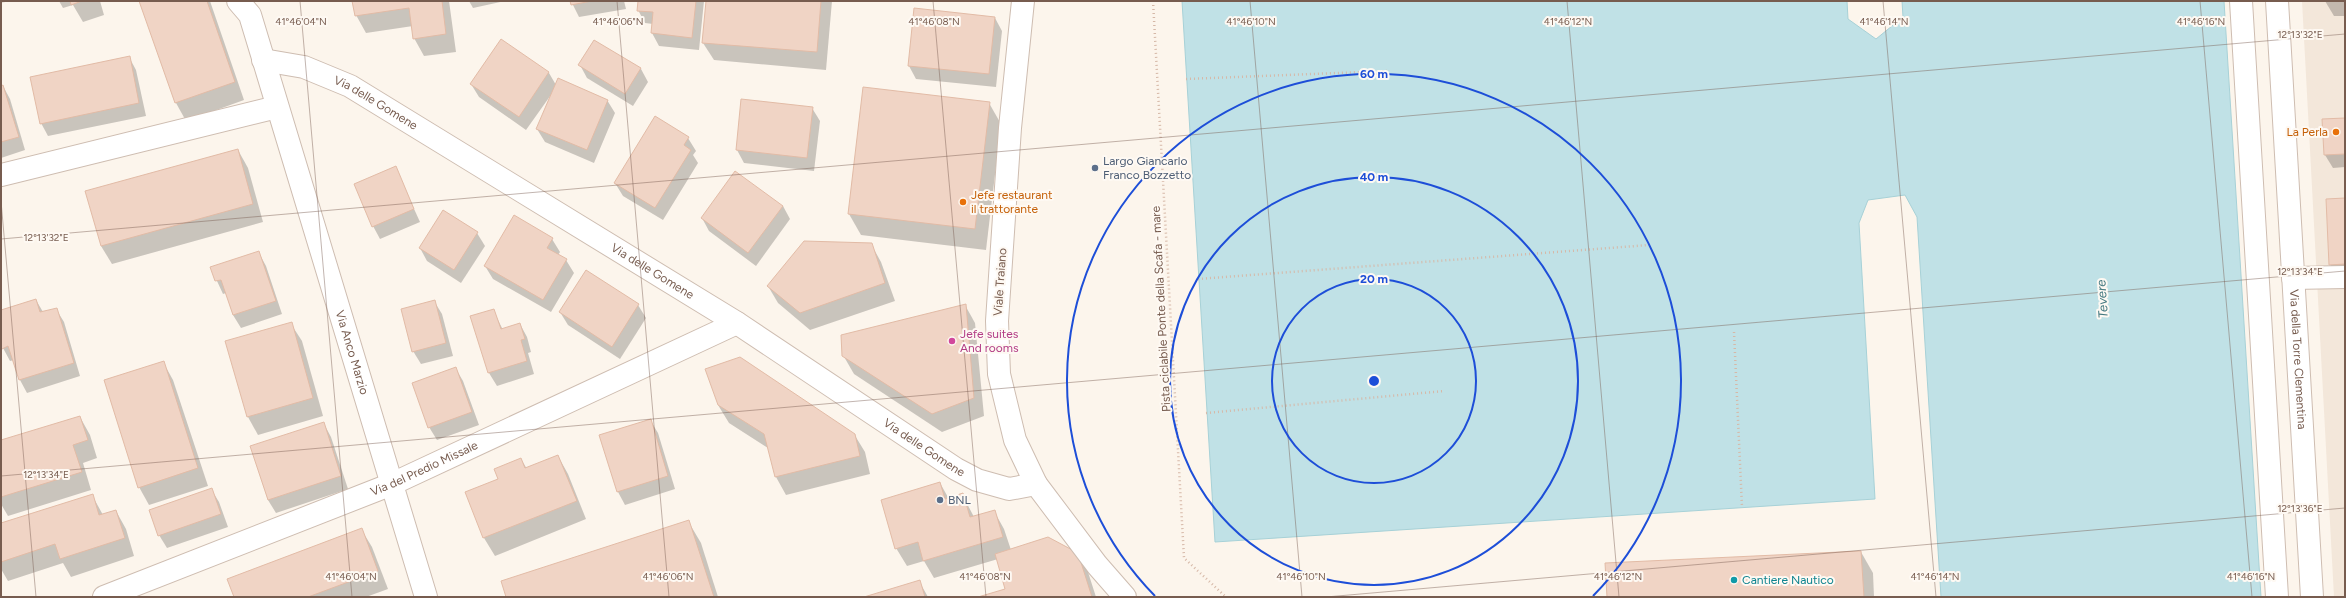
<svg xmlns="http://www.w3.org/2000/svg" width="2346" height="598" font-family="Figtree,sans-serif">
<style>
.residential{fill:#f3e7da}
.water{fill:#c0e1e6;stroke:#a7d1d7}
.shadow{fill:#0003}
.building{fill:#f0d4c5;stroke:#e2bba6}
.lines{fill:none;stroke-linecap:round;stroke-linejoin:round}
.minor-casing{stroke:#cebdb1;stroke-width:24}
.path{stroke:#d6b8a7;stroke-width:2.5;stroke-dasharray:1 3;stroke-linecap:butt}
.minor{stroke:#fff;stroke-width:22}
.ticks{fill:none;stroke:#775c4f;stroke-width:1;stroke-opacity:0.45}
.ring{fill:none;stroke:#1d4ed8;stroke-width:2}
.food-dot{fill:#e8710a;stroke:#fef9f3;stroke-width:1.5}
.service-dot{fill:#5c6f8a;stroke:#fef9f3;stroke-width:1.5}
.hotel-dot{fill:#d1479c;stroke:#fef9f3;stroke-width:1.5}
.culture-dot{fill:#0f9aa8;stroke:#fef9f3;stroke-width:1.5}
.labels{text-anchor:middle;dominant-baseline:central;stroke-width:4;stroke-linejoin:round;paint-order:stroke}
.street-label{font-size:12px;fill:#775c4f;stroke:#fef9f3}
.food-label{font-size:12px;fill:#c56008;stroke:#fef9f3;text-anchor:end}
.service-label{font-size:12px;fill:#4e5e75;stroke:#fef9f3;text-anchor:start}
.hotel-label{font-size:12px;fill:#b23c85;stroke:#fef9f3;text-anchor:start}
.culture-label{font-size:12px;fill:#0d838f;stroke:#fef9f3;text-anchor:start}
.water-label{font-size:13px;font-style:italic;fill:#467a82;stroke:#fef9f3}
.ticks-label{font-size:10px;text-anchor:middle;fill:#775c4f;stroke:#fef9f3;stroke-width:4;stroke-linejoin:round;paint-order:stroke}
.centre{fill:#1d4ed8;stroke:#fef9f3;stroke-width:2}
.ring-label{font-size:12px;text-anchor:middle;font-weight:bold;fill:#1d4ed8;stroke:#fef9f3;stroke-width:4;stroke-linejoin:round;paint-order:stroke}
</style>
<rect width="100%" height="100%" fill="#fcf5ec"/>
<!-- residential -->
<polygon class="residential" points="2302,1 2345,1 2345,597 2334,597"/>
<!-- water -->
<polygon class="water" points="1182,1 1847,1 1848,19 1876,39 1903,17 1902,1 2224,1 2261,597 1941,597 1917,217 1905,195 1868,200 1859,223 1875,499 1215,542"/>
<!-- shadow -->
<g class="shadow">
<polygon points="59,1 100,1 104,15 83,22 73,5 63,8"/>
<polygon points="140,1 210,1 244,100 186,121 176,103"/>
<polygon points="353,1 449,1 456,52 424,56 414,38 413,26 366,33 356,15"/>
<polygon points="469,1 505,1 473,8"/>
<polygon points="571,1 624,1 626,9 579,17"/>
<polygon points="639,1 704,1 699,50 659,46 652,33 653,24 645,23 638,10"/>
<polygon points="707,1 832,1 826,70 714,60 703,43"/>
<polygon points="2325,1 2345,1 2345,16 2334,16"/>
<polygon points="995,18 1002,31 996,87 916,79 909,66"/>
<polygon points="501,40 549,73 556,85 607,100 615,113 594,163 545,142 537,129 553,92 526,130 479,97 471,84"/>
<polygon points="594,41 641,69 648,82 633,106 587,78 580,65"/>
<polygon points="129,57 136,70 146,116 48,136 41,123"/>
<polygon points="3,86 10,99 25,150 1,158 1,87"/>
<polygon points="864,88 989,103 1001,124 986,250 861,235 849,214"/>
<polygon points="742,100 812,108 820,121 814,171 744,163 737,150"/>
<polygon points="2345,119 2345,167 2333,168 2325,155 2323,120"/>
<polygon points="688,138 696,151 693,155 698,163 663,220 623,196 615,183"/>
<polygon points="238,150 248,168 263,222 112,264 101,246"/>
<polygon points="395,167 420,222 380,239 373,226"/>
<polygon points="2345,199 2345,282 2340,282 2330,264"/>
<polygon points="783,206 790,219 756,266 709,231 702,218"/>
<polygon points="477,233 485,246 461,283 427,261 420,248"/>
<polygon points="552,239 560,252 558,255 566,260 574,273 551,312 493,279 485,266"/>
<polygon points="871,244 881,262 895,301 810,330 778,303 768,286"/>
<polygon points="259,253 266,266 282,314 241,328 233,315 226,293 223,294 211,268"/>
<polygon points="586,272 638,305 646,318 620,359 568,325 560,312"/>
<polygon points="36,300 43,312 56,309 64,322 80,376 27,393 20,380 14,360 10,361 3,348 1,311"/>
<polygon points="434,301 442,314 453,356 421,364 413,351"/>
<polygon points="965,305 975,323 984,416 942,432 854,374 843,355"/>
<polygon points="493,310 503,330 520,324 527,337 531,352 528,353 534,374 497,386 489,373 472,317"/>
<polygon points="291,324 302,341 323,416 258,435 248,417 226,342"/>
<polygon points="163,362 173,380 208,486 149,505 139,487"/>
<polygon points="456,369 463,381 479,425 437,440 429,427"/>
<polygon points="718,405 854,434 865,452 870,474 786,495 776,477 768,448 729,423"/>
<polygon points="80,417 90,435 97,458 83,463 91,490 8,516 1,504 1,441"/>
<polygon points="650,420 658,433 675,489 625,505 618,492 601,436"/>
<polygon points="324,424 331,437 348,489 276,513 268,500 252,447"/>
<polygon points="558,456 568,474 586,519 495,556 484,538 467,493 499,479 521,459 527,469"/>
<polygon points="940,483 949,499 962,494 974,517 994,511 1004,529 1011,550 1077,554 1088,572 1096,597 982,597 1007,589 998,559 934,578 924,561 907,566 896,548"/>
<polygon points="211,489 219,502 228,527 167,548 159,535"/>
<polygon points="92,495 103,515 116,511 126,529 134,556 71,577 63,563 8,581 1,569 1,524"/>
<polygon points="688,521 701,543 718,597 507,597"/>
<polygon points="361,529 372,547 388,589 366,597 235,597"/>
<polygon points="1861,552 1873,573 1874,597 1608,597"/>
<polygon points="919,581 928,597 868,597"/>
</g>
<!-- building -->
<g class="building">
<polygon points="70,1 82,1 71,5"/>
<polygon points="139,1 207,1 235,82 175,103"/>
<polygon points="352,1 442,1 446,34 413,39 409,8 355,16"/>
<polygon points="570,1 592,1 571,5"/>
<polygon points="638,1 696,1 692,38 651,33 653,12 637,11"/>
<polygon points="706,1 821,1 817,52 702,43"/>
<polygon points="914,8 995,17 989,74 908,66"/>
<polygon points="501,39 549,72 519,117 470,84"/>
<polygon points="594,40 641,68 625,94 578,65"/>
<polygon points="130,56 139,103 40,124 30,77"/>
<polygon points="558,78 608,100 587,150 536,129"/>
<polygon points="3,85 19,137 1,142 1,86"/>
<polygon points="863,87 990,102 975,229 848,214"/>
<polygon points="741,99 813,107 807,158 736,150"/>
<polygon points="655,116 689,137 684,145 691,150 655,208 614,183"/>
<polygon points="2345,118 2345,154 2324,155 2322,119"/>
<polygon points="238,149 253,204 101,246 85,191"/>
<polygon points="396,166 414,209 372,227 354,184"/>
<polygon points="735,171 783,206 748,253 701,218"/>
<polygon points="2345,198 2345,264 2329,265 2326,199"/>
<polygon points="443,210 478,232 454,270 419,248"/>
<polygon points="514,215 553,238 547,248 567,259 543,300 484,266"/>
<polygon points="804,241 872,243 885,283 800,313 767,286"/>
<polygon points="259,251 276,301 233,315 221,280 215,281 210,267"/>
<polygon points="586,270 639,304 612,347 559,312"/>
<polygon points="36,299 40,312 57,308 74,363 19,380 8,346 2,349 1,346 1,310"/>
<polygon points="435,300 446,343 412,352 401,309"/>
<polygon points="966,304 974,398 932,414 842,356 841,335"/>
<polygon points="494,309 501,329 520,323 525,339 521,340 527,361 488,373 470,316"/>
<polygon points="292,322 313,398 247,417 225,341"/>
<polygon points="740,357 855,434 860,456 775,477 764,434 718,405 705,369"/>
<polygon points="164,361 198,468 138,488 104,380"/>
<polygon points="456,367 472,412 428,428 412,383"/>
<polygon points="80,416 88,440 73,445 82,472 1,497 1,440"/>
<polygon points="651,419 668,476 617,492 599,435"/>
<polygon points="324,422 341,476 268,500 250,446"/>
<polygon points="558,455 577,501 483,538 465,492 498,479 494,469 521,458 525,468"/>
<polygon points="940,482 945,499 963,493 970,517 995,510 1003,537 923,561 918,542 895,549 881,500"/>
<polygon points="212,488 221,514 158,536 149,510"/>
<polygon points="93,494 99,515 116,510 125,538 60,559 55,544 1,562 1,523"/>
<polygon points="689,520 714,597 506,597 501,581"/>
<polygon points="362,528 378,571 308,597 234,597 227,579"/>
<polygon points="1048,537 1078,553 1092,597 978,597 1005,589 995,554"/>
<polygon points="1861,551 1864,597 1607,597 1605,563"/>
<polygon points="920,580 925,597 864,597"/>
</g>
<g class="lines">
<defs>
<g id="minor">
<path id="s1" d="M238,1L250,15L426,597"/>
<polyline points="1023,1 1010,128 997,321 999,374 1015,440 1036,484 1097,565 1125,597"/>
<polyline points="2241,1 2277,597"/>
<path id="s2" d="M2277,1L2312,597"/>
<path id="s3" d="M263,60L304,67L350,86L737,323L956,469L977,480L1009,489L1036,484"/>
<polyline points="1,175 277,107"/>
<polyline points="2293,278 2345,277"/>
<path id="s4" d="M104,597L392,484L737,323"/>
</g>
</defs>
<!-- minor casing -->
<use href="#minor" class="minor-casing"/>
<!-- path -->
<g class="path">
<polyline points="1153,1 1184,558 1226,597"/>
<polyline points="1186,79 1388,71"/>
<polyline points="1198,279 1649,245"/>
<polyline points="1734,332 1742,507"/>
<polyline points="1206,413 1444,391"/>
</g>
<!-- minor -->
<use href="#minor" class="minor"/>
</g>
<!-- ticks -->
<path class="ticks" d="M300,1L352,597M617,1L669,597M933,1L986,597M1250,1L1302,597M1567,1L1619,597M1883,1L1936,597M2200,1L2252,597M1,2L10,1M1,201L36,597M1,239L2345,34M1,476L2345,271M1326,597L2345,508"/>
<!-- distance rings -->
<g class="ring">
<circle cx="1374" cy="381" r="102"/>
<circle cx="1374" cy="381" r="204"/>
<path d="M1155 596A307 307 0 1 1 1593 596"/>
</g>
<!-- markers -->
<g class="food-dot">
<circle cx="2336" cy="132" r="4"/>
<circle cx="963" cy="202" r="4"/>
</g>
<g class="service-dot">
<circle cx="1095" cy="168" r="4"/>
<circle cx="940" cy="500" r="4"/>
</g>
<circle class="hotel-dot" cx="952" cy="341" r="4"/>
<circle class="culture-dot" cx="1734" cy="580" r="4"/>
<g class="labels">
<!-- street labels -->
<g class="street-label">
<text stroke="none"><textPath href="#s3" startOffset="122">Via delle Gomene</textPath></text>
<text stroke="none"><textPath href="#s3" startOffset="446">Via delle Gomene</textPath></text>
<text transform="translate(1000 282) rotate(-86)">Viale Traiano</text>
<text transform="translate(1161 309) rotate(-93)">Pista ciclabile Ponte della Scafa - mare</text>
<text stroke="none"><textPath href="#s1" startOffset="371">Via Anco Marzio</textPath></text>
<text stroke="none"><textPath href="#s2" startOffset="359">Via della Torre Clementina</textPath></text>
<text stroke="none"><textPath href="#s3" startOffset="770">Via delle Gomene</textPath></text>
<text stroke="none"><textPath href="#s4" startOffset="345">Via del Predio Missale</textPath></text>
</g>
<!-- food labels -->
<g class="food-label">
<text x="2328" y="132">La Perla</text>
<text x="971" y="195" text-anchor="start">Jefe restaurant<tspan x="971" dy="14">il trattorante</tspan></text>
</g>
<!-- service labels -->
<g class="service-label">
<text x="1103" y="161">Largo Giancarlo<tspan x="1103" dy="14">Franco Bozzetto</tspan></text>
<text x="948" y="500">BNL</text>
</g>
<!-- hotel labels -->
<g class="hotel-label">
<text x="960" y="334">Jefe suites<tspan x="960" dy="14">And rooms</tspan></text>
</g>
<!-- culture labels -->
<g class="culture-label">
<text x="1742" y="580">Cantiere Nautico</text>
</g>
<!-- water labels -->
<g class="water-label">
<text transform="translate(2102 299) rotate(-94)">Tevere</text>
</g>
</g>
<g class="ticks-label">
<text x="301" y="25">41°46'04"N</text>
<text x="618" y="25">41°46'06"N</text>
<text x="934" y="25">41°46'08"N</text>
<text x="1251" y="25">41°46'10"N</text>
<text x="1568" y="25">41°46'12"N</text>
<text x="1884" y="25">41°46'14"N</text>
<text x="2201" y="25">41°46'16"N</text>
<text x="2300" y="38">12°13'32"E</text>
<text x="46" y="241">12°13'32"E</text>
<text x="2300" y="275">12°13'34"E</text>
<text x="46" y="478">12°13'34"E</text>
<text x="2300" y="512">12°13'36"E</text>
<text x="351" y="580">41°46'04"N</text>
<text x="668" y="580">41°46'06"N</text>
<text x="985" y="580">41°46'08"N</text>
<text x="1301" y="580">41°46'10"N</text>
<text x="1618" y="580">41°46'12"N</text>
<text x="1935" y="580">41°46'14"N</text>
<text x="2251" y="580">41°46'16"N</text>
</g>
<circle cx="1374" cy="381" r="6" class="centre"/>
<g class="ring-label">
<text x="1374" y="78">60 m</text>
<text x="1374" y="181">40 m</text>
<text x="1374" y="283">20 m</text>
</g>
<!-- border -->
<rect width="2346" height="598" fill="none" stroke="#775c4f" stroke-width="4"/>
</svg>
